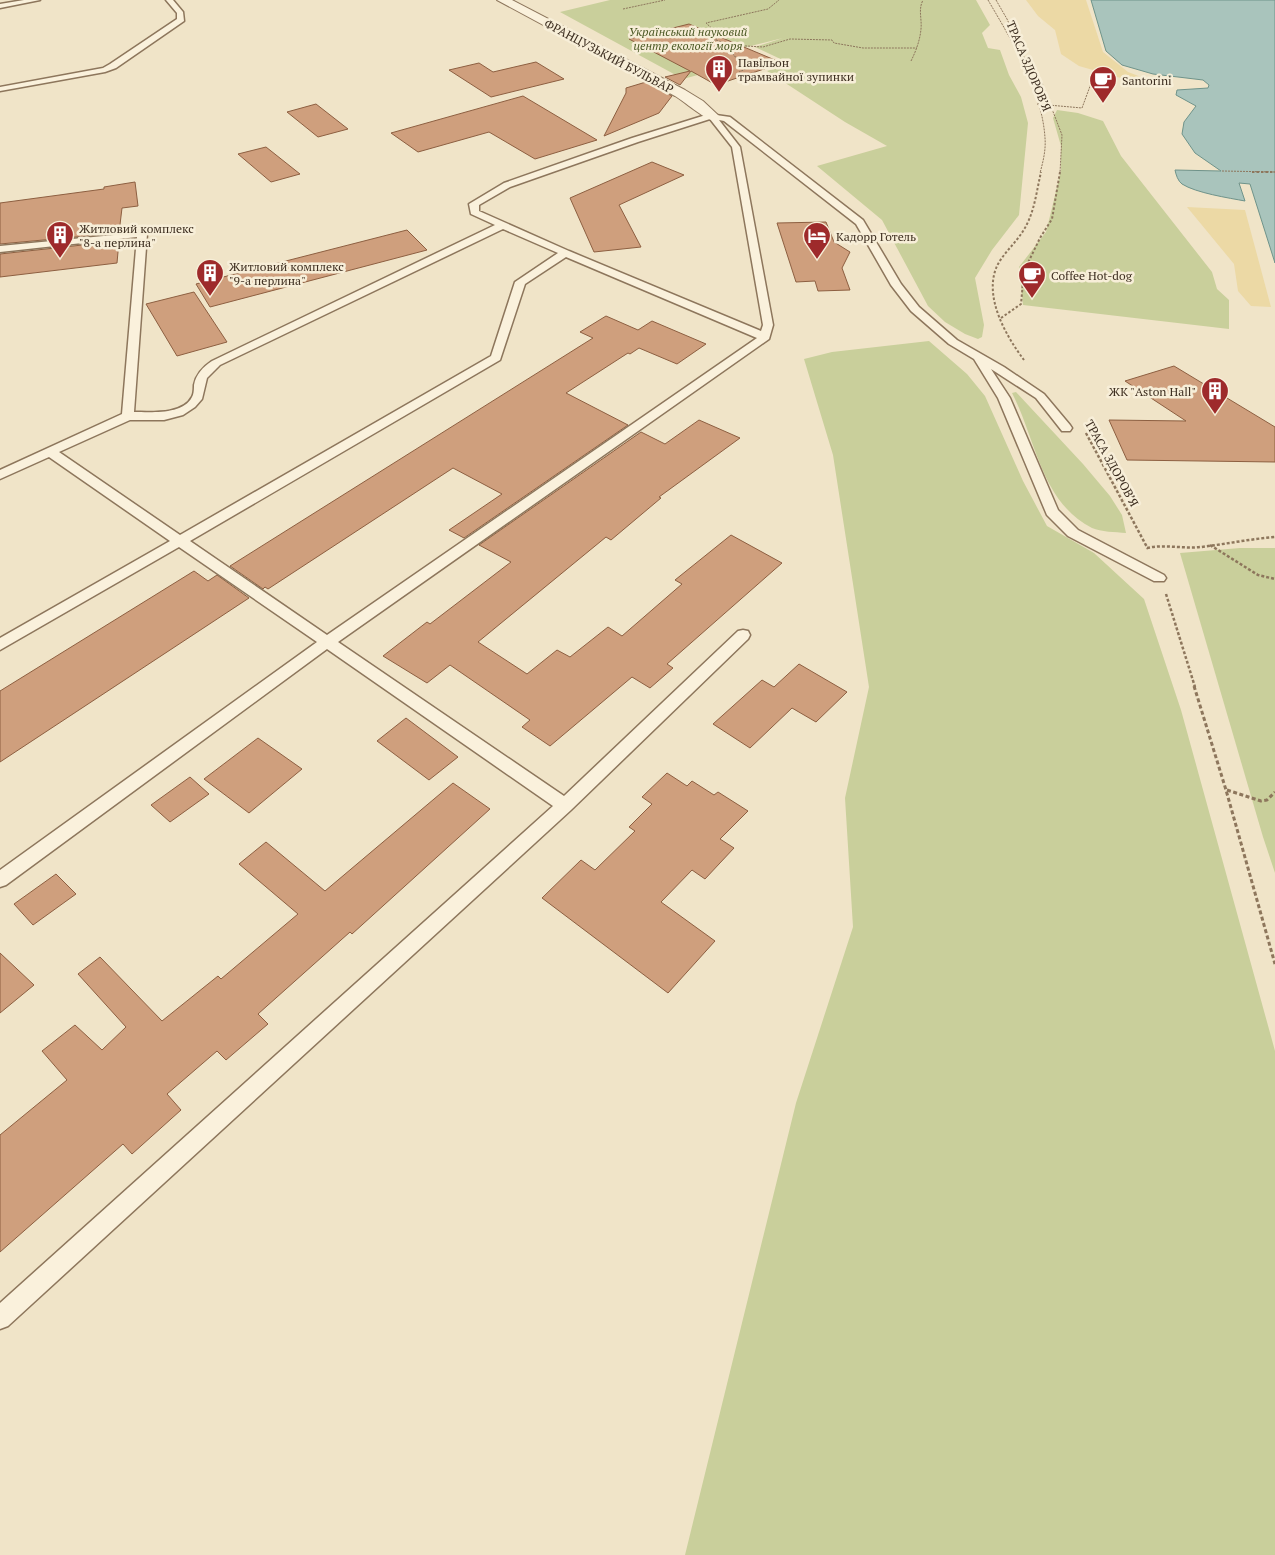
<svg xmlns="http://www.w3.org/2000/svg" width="1275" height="1555" font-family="'PT Serif',serif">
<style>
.green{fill:#c9cf9b}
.sand{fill:#ecd9a5}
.water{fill:#a9c4bc;stroke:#6f938a}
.building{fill:#cf9f7d;stroke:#8d5f41}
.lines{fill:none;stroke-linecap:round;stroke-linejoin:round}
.service-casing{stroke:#8d765c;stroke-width:3}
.minor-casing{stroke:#8d765c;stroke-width:2}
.path-far3{stroke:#8d765c;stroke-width:1;stroke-dasharray:2 1;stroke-linecap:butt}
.path-far2{stroke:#8d765c;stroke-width:2;stroke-dasharray:2.5 2;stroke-linecap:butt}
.path-far1{stroke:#8d765c;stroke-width:2.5;stroke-dasharray:3 2;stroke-linecap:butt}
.path{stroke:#8d765c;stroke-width:3;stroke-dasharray:4 2.5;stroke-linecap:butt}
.service{fill:#faf1dc;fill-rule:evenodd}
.minor{fill:#faf1dc;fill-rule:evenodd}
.labels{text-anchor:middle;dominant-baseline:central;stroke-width:5;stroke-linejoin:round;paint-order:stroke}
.far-park-label{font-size:12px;font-style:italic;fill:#4d5a26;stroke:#f7eed8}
.far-street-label{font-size:12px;fill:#3d2e20;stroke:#f7eed8}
.far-poi-label{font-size:12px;fill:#3d2e20;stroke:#f7eed8;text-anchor:start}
</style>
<rect width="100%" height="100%" fill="#f0e4c8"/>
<!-- green -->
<g class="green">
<polygon points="610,0 976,0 990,25 982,33 988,48 1000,50 1009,75 1021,97 1028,123 1019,215 992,250 975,278 984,325 982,337 978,339 965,334 945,322 928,306 882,220 817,166 887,146 845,122 767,71 791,64 755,47 783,38 734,50 753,60 683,79 560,12"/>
<polygon points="1057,110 1078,113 1103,121 1121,156 1212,272 1217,289 1229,300 1229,329 1023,305 1019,267 1046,232 1052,208 1061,170 1061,146 1053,118"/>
<polygon points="929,341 967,374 985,396 1023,481 1047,526 1094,553 1144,599 1181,710 1275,1051 1275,1555 685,1555 796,1103 853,927 845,798 869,687 833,455 804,359 832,352"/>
<path d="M1016,392L1083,464L1110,496L1122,515L1126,533C1115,532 1101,532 1092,528C1041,502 1036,439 1012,393Z"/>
<polygon points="1240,548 1275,548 1275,873 1263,837 1180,553"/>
</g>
<!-- sand -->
<g class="sand">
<polygon points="1026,0 1086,0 1103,52 1128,72 1157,83 1149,86 1079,66 1061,54 1055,30 1038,16"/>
<polygon points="1187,207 1245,210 1271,307 1251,306 1238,291 1234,264"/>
</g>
<!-- water -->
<path class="water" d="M1091,0H1275V263L1250,184L1239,183L1245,201C1229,198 1196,193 1182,184C1178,181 1176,175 1175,170L1221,171L1195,153L1182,134L1184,122L1196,106L1176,95L1177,90L1208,88L1209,85L1203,80L1153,74L1122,65L1106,51Z"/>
<!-- building -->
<g class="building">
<polygon points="689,24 782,63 716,85 691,71 680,85 665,77 690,71 629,39"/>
<polygon points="536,62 564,79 491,97 449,70 479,63 493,72"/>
<polygon points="646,82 672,96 659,113 604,136 626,93 626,88"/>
<polygon points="523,96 597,140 535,159 489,132 418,152 391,133"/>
<polygon points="316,104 348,129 318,137 287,112"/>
<polygon points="266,147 300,174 271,182 238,154"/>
<polygon points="652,162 684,175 619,205 641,247 594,252 570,198"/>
<polygon points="135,182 138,206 122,208 119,233 0,244 0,203 104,189 104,187"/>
<polygon points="826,222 834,242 850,252 842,268 850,290 818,291 815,281 796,282 777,223"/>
<polygon points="407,230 427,250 210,307 196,284"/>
<polygon points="119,241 117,263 0,277 0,254"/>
<polygon points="194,292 227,342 177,356 146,304"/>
<polygon points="606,316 638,330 652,321 706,344 677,364 639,348 630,354 628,353 566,393 628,425 464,538 449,530 502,494 453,468 268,589 265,587 263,589 230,566 593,338 580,332"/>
<polygon points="1174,366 1275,427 1275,462 1127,460 1109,420 1186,421 1125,381"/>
<polygon points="699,420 740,438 659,497 661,498 611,540 606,537 478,642 527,674 557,650 570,657 608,627 622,636 682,584 675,580 731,535 782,563 667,664 673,668 650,688 632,677 550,746 522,727 530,720 450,665 427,683 383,656 427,622 430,624 511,562 479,545 641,432 665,444"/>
<polygon points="194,571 208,581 217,575 249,598 0,762 0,691"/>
<polygon points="799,664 847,692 816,722 792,708 750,748 713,724 762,680 774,687"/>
<polygon points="406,718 458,757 429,780 377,741"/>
<polygon points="258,738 302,769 249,813 204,779"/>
<polygon points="667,773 687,786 692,781 714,795 718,792 748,811 720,839 734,848 705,879 692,870 661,902 715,941 668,993 542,898 581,860 595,870 635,831 629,827 652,804 642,797"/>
<polygon points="190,777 209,794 170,822 151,805"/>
<polygon points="453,783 490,809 352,934 350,932 258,1014 268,1024 226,1060 217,1051 167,1094 181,1110 132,1154 123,1144 0,1252 0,1135 67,1080 42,1051 75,1025 102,1050 126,1027 78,974 100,957 162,1021 218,976 221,979 298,914 239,864 266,842 325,891"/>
<polygon points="56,874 76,894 33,925 14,904"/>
<polygon points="0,953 34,985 0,1013"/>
</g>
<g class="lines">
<defs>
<g id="service">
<polygon points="24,0 40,0 0,8 0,4"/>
<polygon points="166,0 173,0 183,12 184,21 116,68 105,72 0,91 0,87 103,68 110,64 177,19 177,13"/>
<path d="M709,114L730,117L863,220L901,284L919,307L957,340L1004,367L1044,394L1070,425L1072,428L1070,431H1062L1036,398L991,369L1010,398L1058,510L1078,530L1164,575L1166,578L1164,581H1154L1068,536L1047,515L998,398L974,359L949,344L911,311L891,285L856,224L724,121L719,120L740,147L773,325L769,339L338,642L564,796L738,631L743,630L748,631L750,635L748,639L571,810L8,1326L0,1329V1303L553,806L327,649L6,885L0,887V870L317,642L179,547L0,650V638L170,541L49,457L0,479V470L122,414L137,237L0,252V246L145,232L147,234L134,412C151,412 183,415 192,397C194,394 194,388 194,385C196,374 203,367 212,361L495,225L471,214L469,204L504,183L632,138ZM710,119L732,147L763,325L761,331L569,251L479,211V205L510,187L638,142ZM503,229L558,253L515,282L491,356L180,535L59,452L130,420H164L183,415L195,407L202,399L207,378L220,365ZM566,257L757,338L327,635L190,541L500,360L525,284Z"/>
</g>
<path id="minor" d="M497,0H512L685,90L703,101L719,116L712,120C703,118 685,102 675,96Z"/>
</defs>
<!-- service casing -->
<use href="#service" class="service-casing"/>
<!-- minor casing -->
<use href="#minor" class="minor-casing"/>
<!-- path-far3 -->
<g class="path-far3">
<path d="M988,0C1012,41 1042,90 1045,138C1046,150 1043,162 1040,173"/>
<polyline points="996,0 1007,19 1030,70 1042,83 1062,135 1060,173"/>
<polyline points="623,9 665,0"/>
<polyline points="716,40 730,45 763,47 790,39 832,40 834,43 863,48 917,48"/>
<polyline points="702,44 716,40 718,34 706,23 768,9 779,0"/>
<polyline points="730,45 734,56 752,66 739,72"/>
<path d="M911,61C916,51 920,40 921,29C922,18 918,10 923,0"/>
<polyline points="1037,104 1082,108 1096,70"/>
<polyline points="1222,171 1275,172"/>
</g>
<!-- path-far2 -->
<g class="path-far2">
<polyline points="1252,172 1275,172"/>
<polyline points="1001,318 1021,304 1024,271 1040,238 1052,219 1060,172"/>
<path d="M1024,360C1006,336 982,295 998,264C1006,250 1020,239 1027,224C1035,208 1037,189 1041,172"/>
</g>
<!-- path-far1 -->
<g class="path-far1">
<polyline points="1086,433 1148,549"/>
<polyline points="1210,545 1258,575 1275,579"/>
<path d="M1147,548C1165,544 1183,549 1201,547C1226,544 1250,539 1275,537"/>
<polyline points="1166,594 1195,687"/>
</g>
<!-- path -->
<g class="path">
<polyline points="1194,686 1226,790 1275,964"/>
<polyline points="1227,790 1261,801 1267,800 1275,792"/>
</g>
<!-- service -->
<use href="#service" class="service"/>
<!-- minor -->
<use href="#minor" class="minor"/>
</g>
<!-- icons -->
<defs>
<symbol id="building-pin" viewBox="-11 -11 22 30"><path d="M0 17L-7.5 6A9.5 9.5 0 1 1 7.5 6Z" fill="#9e2a2b" stroke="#f7eed8"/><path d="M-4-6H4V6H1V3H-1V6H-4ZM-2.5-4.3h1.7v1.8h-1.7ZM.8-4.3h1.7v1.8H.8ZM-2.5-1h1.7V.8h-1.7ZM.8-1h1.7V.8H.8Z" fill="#fff"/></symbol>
<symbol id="cafe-pin" viewBox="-11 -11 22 30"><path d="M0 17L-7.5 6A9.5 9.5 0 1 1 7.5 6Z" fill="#9e2a2b" stroke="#f7eed8"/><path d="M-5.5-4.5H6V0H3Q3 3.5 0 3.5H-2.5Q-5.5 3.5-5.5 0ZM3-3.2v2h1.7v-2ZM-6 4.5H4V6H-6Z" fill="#fff"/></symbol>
<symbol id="hotel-pin" viewBox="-11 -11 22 30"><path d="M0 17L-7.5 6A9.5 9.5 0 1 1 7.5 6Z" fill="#9e2a2b" stroke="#f7eed8"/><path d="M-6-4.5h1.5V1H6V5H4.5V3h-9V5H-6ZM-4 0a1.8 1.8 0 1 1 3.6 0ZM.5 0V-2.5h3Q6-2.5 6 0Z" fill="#fff"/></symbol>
</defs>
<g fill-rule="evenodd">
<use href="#building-pin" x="703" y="53" width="32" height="43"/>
<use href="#cafe-pin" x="1087" y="64" width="32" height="43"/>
<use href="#building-pin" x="44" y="219" width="32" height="43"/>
<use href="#hotel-pin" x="801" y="220" width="32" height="43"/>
<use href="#building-pin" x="194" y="257" width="32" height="43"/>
<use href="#cafe-pin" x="1016" y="259" width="32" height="43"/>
<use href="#building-pin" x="1199" y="375" width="32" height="43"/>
</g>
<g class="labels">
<!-- far-park labels -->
<g class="far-park-label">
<text x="688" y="31">Український науковий<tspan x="688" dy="14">центр екології моря</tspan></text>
</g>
<!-- far-street labels -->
<g class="far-street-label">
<text transform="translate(609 56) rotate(28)">ФРАНЦУЗЬКИЙ БУЛЬВАР</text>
<text transform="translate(1029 66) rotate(67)">ТРАСА ЗДОРОВ’Я</text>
<text transform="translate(1112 463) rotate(61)">ТРАСА ЗДОРОВ’Я</text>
</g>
<!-- far-poi labels -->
<g class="far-poi-label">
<text x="738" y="62">Павільон<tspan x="738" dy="14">трамвайної зупинки</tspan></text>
<text x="1122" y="80">Santorini</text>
<text x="79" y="228">Житловий комплекс<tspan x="79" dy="14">"8-а перлина"</tspan></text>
<text x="836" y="236">Кадорр Готель</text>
<text x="229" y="266">Житловий комплекс<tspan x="229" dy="14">"9-а перлина"</tspan></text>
<text x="1051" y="275">Coffee Hot-dog</text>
<text x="1196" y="391" text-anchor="end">ЖК "Aston Hall"</text>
</g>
</g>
</svg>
